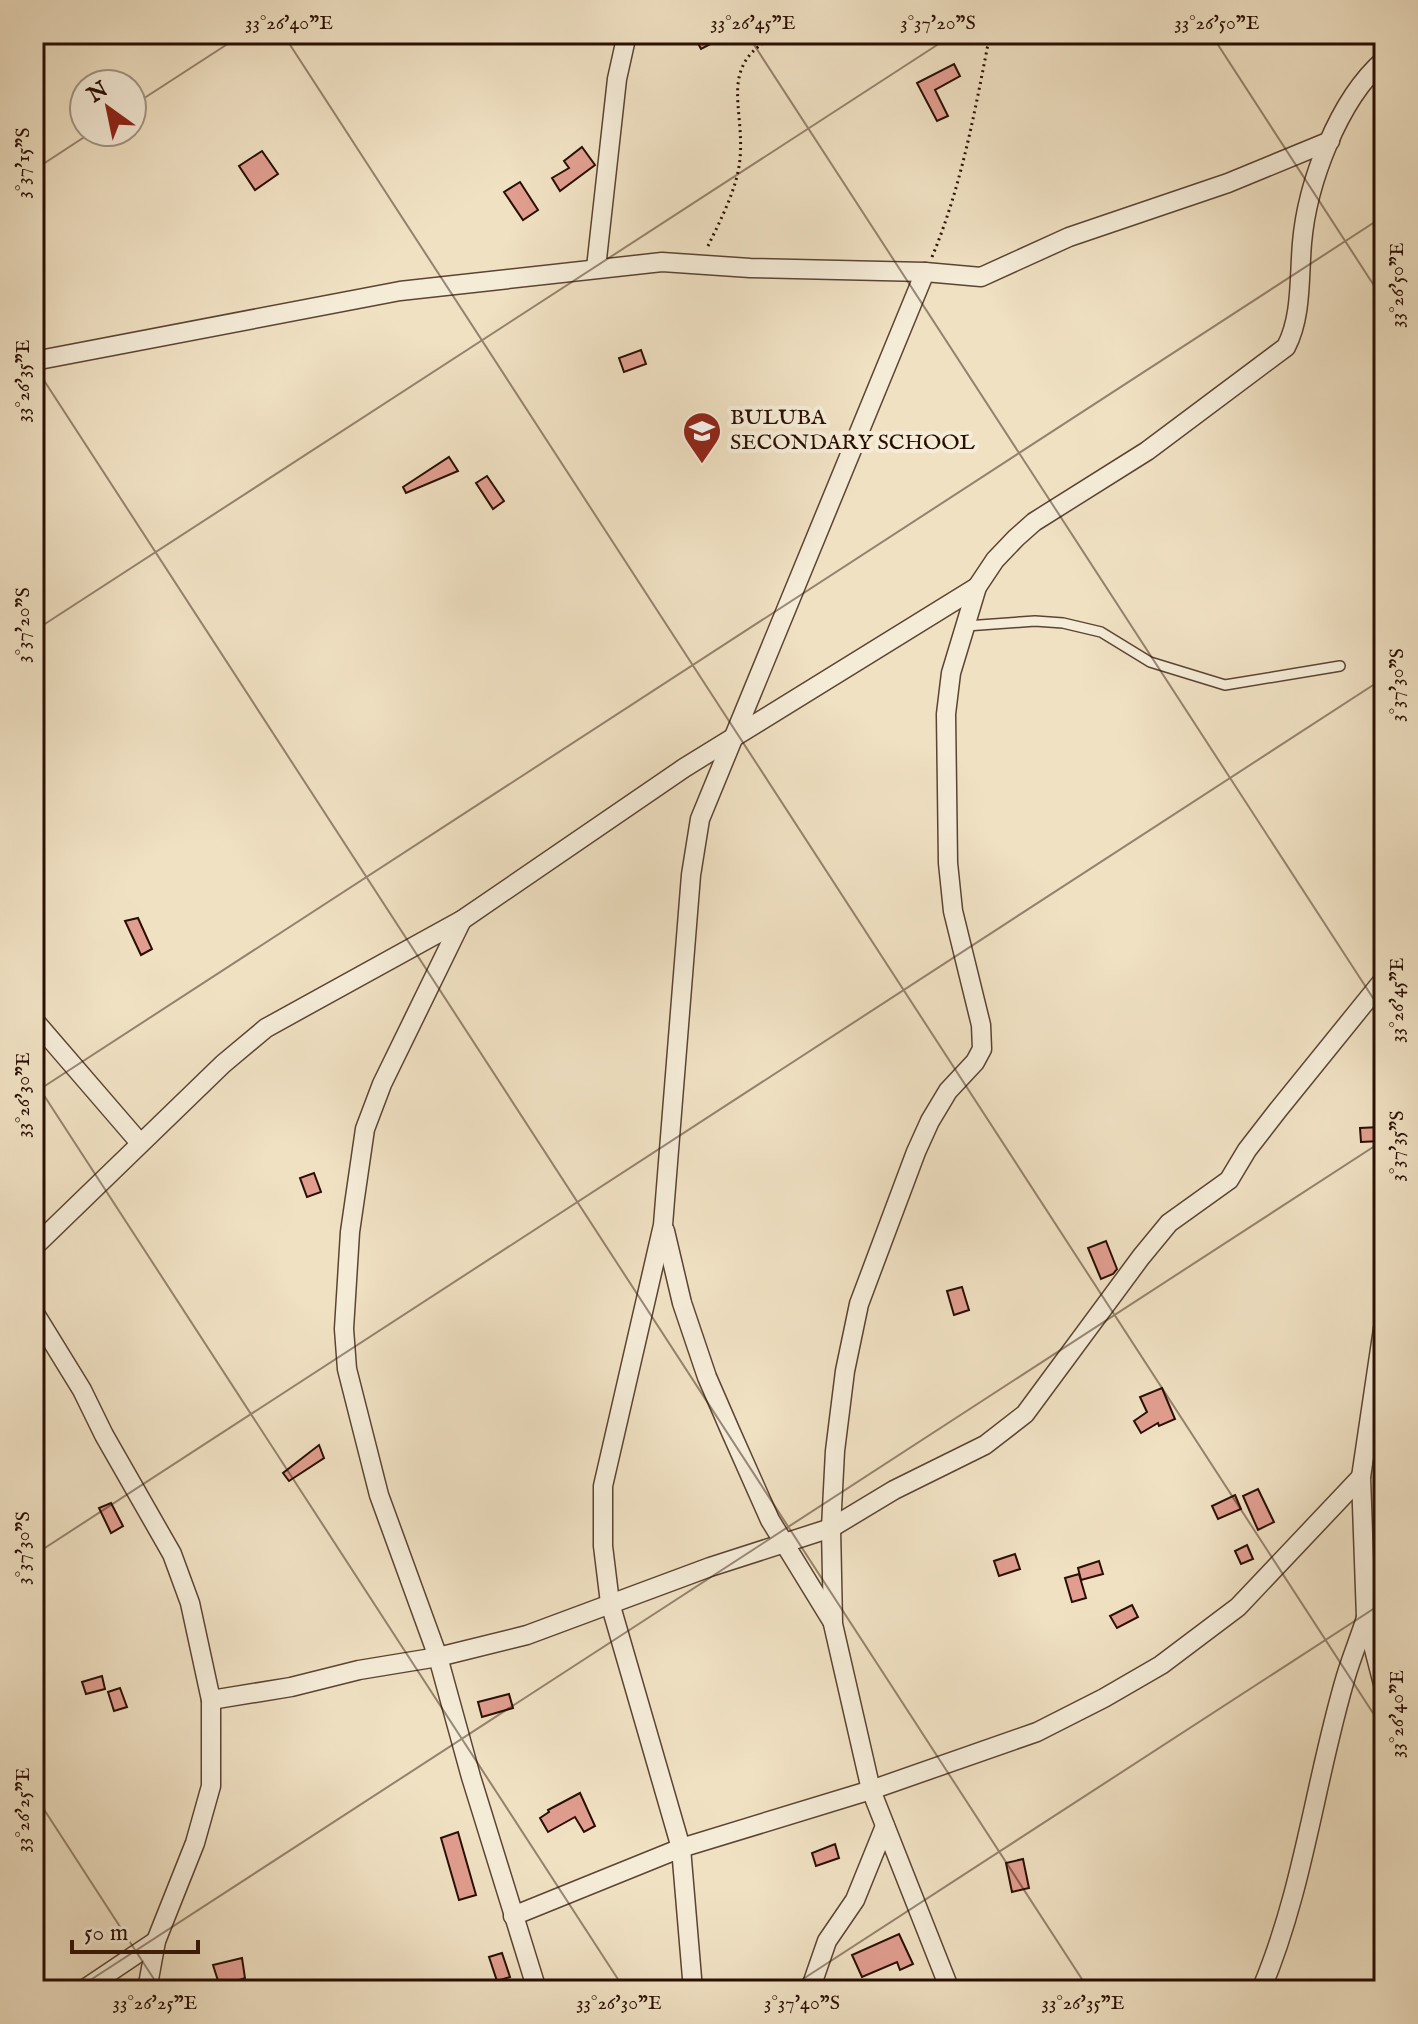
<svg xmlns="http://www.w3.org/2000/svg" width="1418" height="2024" font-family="'IM FELL English',serif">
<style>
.building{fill:#e19e90;stroke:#290f02;stroke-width:2}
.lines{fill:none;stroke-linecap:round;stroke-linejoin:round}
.service-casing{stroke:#5b4432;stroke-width:12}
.minor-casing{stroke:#5b4432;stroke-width:21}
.path{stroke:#290f02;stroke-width:3;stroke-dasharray:2 4;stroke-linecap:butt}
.service{stroke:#f5ecd8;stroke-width:9}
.minor{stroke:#f5ecd8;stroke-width:18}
.ticks{fill:none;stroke:#290f02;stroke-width:2;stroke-opacity:0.45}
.labels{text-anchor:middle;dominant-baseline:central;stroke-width:8;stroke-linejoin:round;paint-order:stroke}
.poi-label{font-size:22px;fill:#290f02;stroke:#f5ecd8;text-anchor:start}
.neatline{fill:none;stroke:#290f02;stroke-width:3}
.ticks-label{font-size:20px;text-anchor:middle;fill:#290f02}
</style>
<rect width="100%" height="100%" fill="#f0e1c3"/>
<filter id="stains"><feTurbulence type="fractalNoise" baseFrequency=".0025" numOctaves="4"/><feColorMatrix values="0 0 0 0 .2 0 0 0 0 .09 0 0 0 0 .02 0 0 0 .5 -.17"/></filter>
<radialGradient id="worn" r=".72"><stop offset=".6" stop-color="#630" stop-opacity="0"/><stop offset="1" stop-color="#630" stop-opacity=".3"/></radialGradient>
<!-- building -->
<g class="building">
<polygon points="693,34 730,34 701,49"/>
<polygon points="954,64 960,76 935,90 948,116 937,121 917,83"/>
<polygon points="582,147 595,165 560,191 552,178 569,168 564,161"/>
<polygon points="262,151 278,174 255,190 239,166"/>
<polygon points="520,182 538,210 523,220 504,192"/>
<polygon points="641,350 646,364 624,372 619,358"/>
<polygon points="449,457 458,471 406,493 403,487"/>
<polygon points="487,476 504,501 493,509 476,483"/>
<polygon points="138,918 152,949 141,955 125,921"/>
<polygon points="1380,1127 1381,1141 1361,1142 1360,1128"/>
<polygon points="314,1173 321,1192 307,1197 300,1178"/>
<polygon points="1106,1241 1117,1269 1113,1274 1101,1279 1088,1248"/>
<polygon points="962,1287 969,1310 954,1315 947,1291"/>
<polygon points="1162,1388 1175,1419 1159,1426 1158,1423 1141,1433 1134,1421 1147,1412 1140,1397"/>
<polygon points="319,1445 324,1458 289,1481 283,1473"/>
<polygon points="1258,1489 1274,1522 1258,1530 1243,1496"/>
<polygon points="1235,1495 1241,1509 1218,1519 1212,1506"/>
<polygon points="111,1503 123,1526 111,1533 99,1508"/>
<polygon points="1247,1545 1253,1559 1241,1564 1235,1551"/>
<polygon points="1015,1554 1020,1569 999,1576 994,1561"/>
<polygon points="1099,1561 1103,1574 1081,1580 1078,1568"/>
<polygon points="1079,1574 1086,1598 1072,1602 1065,1578"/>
<polygon points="1132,1605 1138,1617 1117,1628 1110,1616"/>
<polygon points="102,1676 105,1689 86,1694 82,1682"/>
<polygon points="120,1688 127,1707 114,1711 108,1692"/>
<polygon points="509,1694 513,1708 482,1717 478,1702"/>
<polygon points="580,1793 595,1826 584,1832 575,1817 548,1832 540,1818 549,1812 548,1810"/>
<polygon points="458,1832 476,1895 459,1900 441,1838"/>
<polygon points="835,1844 839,1858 816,1866 812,1853"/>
<polygon points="1023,1859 1029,1888 1012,1892 1006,1863"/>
<polygon points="899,1934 913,1964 900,1970 897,1962 862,1977 852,1955"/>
<polygon points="502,1953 510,1977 497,1981 489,1957"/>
<polygon points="242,1958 245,1978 220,1987 213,1965"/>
</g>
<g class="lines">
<defs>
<polyline id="service" points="966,626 1035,621 1063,623 1101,632 1150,662 1225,685 1340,666"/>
<g id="minor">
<polyline points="596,268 617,79 627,34"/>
<polyline points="34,361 400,291 662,262 750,268 925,272 981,277 1069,237 1228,183 1330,141"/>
<polyline points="462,920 382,1084 365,1129 350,1232 344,1329 347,1369 379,1495 438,1657 471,1777 537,1990"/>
<polyline points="34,1020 140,1143"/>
<polyline points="665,1231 682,1303 707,1377 730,1430 770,1520 832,1621"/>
<polyline points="34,1247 223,1064 266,1028 462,920 684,768 977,587"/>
<polyline points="34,1312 82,1390 104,1435 172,1554 190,1603 211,1700 211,1786 195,1843 156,1941 147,1990"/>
<polyline points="1384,1322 1361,1477 1366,1618 1384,1688"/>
<polyline points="211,1700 291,1687 359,1670 438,1657 527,1635 710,1567 831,1528 894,1490 985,1445 1025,1414 1141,1257 1169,1223 1229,1180 1247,1150 1278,1110 1384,979"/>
<polyline points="513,1916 681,1848 871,1790 1037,1732 1104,1698 1161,1665 1238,1607 1361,1477"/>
<polyline points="83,1990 156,1941"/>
<polyline points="693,1990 681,1848 610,1603 603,1546 603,1486 663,1225 691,875 700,819 925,272"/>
<polyline points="810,1990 827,1941 855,1900 885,1826"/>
<path d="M950,1990L871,1790L833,1624L831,1528L835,1451L845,1371L859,1304L916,1152L930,1121L948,1091L975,1062L982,1049L981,1025L953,911L948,863L946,714L951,673L977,587L995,560L1016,538L1034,522L1147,451L1286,347C1302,317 1299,277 1302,243C1307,184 1338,100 1384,60"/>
<path d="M1261,1990C1304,1889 1315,1780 1346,1676C1352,1656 1360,1637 1366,1618"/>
</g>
</defs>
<!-- service casing -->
<use href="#service" class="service-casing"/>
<!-- minor casing -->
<use href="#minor" class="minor-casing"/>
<!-- path -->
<g class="path">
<path d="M708,246C721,219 737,189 740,159C745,105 716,64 779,34"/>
<path d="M932,257C962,185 975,110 990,34"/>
</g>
<!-- service -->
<use href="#service" class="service"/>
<!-- minor -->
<use href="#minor" class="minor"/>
</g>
<!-- ticks -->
<path class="ticks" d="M283,34L1384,1730M747,34L1384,1015M1211,34L1384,301M132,106L243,34M34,170L92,132M34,365L1089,1990M34,631L954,34M34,1080L625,1990M34,1093L1384,216M34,1555L1384,678M34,1794L161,1990M75,1990L1384,1140M786,1990L1384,1602"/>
<!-- icons -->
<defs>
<symbol id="school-pin" viewBox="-11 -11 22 30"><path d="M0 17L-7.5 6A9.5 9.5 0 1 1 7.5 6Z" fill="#8f2418" stroke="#f5ecd8"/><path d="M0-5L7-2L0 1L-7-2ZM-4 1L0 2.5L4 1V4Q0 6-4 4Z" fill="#fff"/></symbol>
</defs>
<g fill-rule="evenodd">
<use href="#school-pin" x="680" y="409" width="44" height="60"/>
</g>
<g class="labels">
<!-- poi labels -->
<g class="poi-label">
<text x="730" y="418">BULUBA<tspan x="730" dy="25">SECONDARY SCHOOL</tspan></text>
</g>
</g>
<!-- margin -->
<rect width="1418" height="2024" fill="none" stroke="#f0e1c3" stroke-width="88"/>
<!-- north arrow -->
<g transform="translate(108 108) rotate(327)"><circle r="38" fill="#f5ecd8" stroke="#a39482" stroke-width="2"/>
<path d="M0-6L14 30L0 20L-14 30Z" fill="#8f2418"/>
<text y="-12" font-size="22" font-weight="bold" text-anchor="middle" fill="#290f02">N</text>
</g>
<!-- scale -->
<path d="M72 1940v12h126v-12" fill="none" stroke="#290f02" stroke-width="4"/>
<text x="84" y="1940" font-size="24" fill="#290f02" stroke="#f5ecd8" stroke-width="6" paint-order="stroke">50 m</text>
<rect x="44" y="44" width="1330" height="1936" class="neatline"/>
<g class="ticks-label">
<text x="289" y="29">33°26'40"E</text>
<text x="753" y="29">33°26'45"E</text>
<text x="938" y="29">3°37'20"S</text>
<text x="1217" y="29">33°26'50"E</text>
<text transform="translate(22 163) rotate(-90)" y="7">3°37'15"S</text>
<text transform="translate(1396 285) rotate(-90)" y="7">33°26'50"E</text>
<text transform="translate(22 381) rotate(-90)" y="7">33°26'35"E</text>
<text transform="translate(22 625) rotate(-90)" y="7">3°37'20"S</text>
<text transform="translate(1396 685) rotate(-90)" y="7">3°37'30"S</text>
<text transform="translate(1396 1000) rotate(-90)" y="7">33°26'45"E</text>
<text transform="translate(22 1095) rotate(-90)" y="7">33°26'30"E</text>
<text transform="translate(1396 1146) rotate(-90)" y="7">3°37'35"S</text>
<text transform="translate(22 1548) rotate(-90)" y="7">3°37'30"S</text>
<text transform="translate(1396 1714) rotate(-90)" y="7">33°26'40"E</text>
<text transform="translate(22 1810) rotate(-90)" y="7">33°26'25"E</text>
<text x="155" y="2009">33°26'25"E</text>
<text x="619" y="2009">33°26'30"E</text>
<text x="802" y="2009">3°37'40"S</text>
<text x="1083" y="2009">33°26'35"E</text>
</g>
<rect width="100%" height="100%" filter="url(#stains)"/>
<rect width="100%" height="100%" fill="url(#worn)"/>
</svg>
